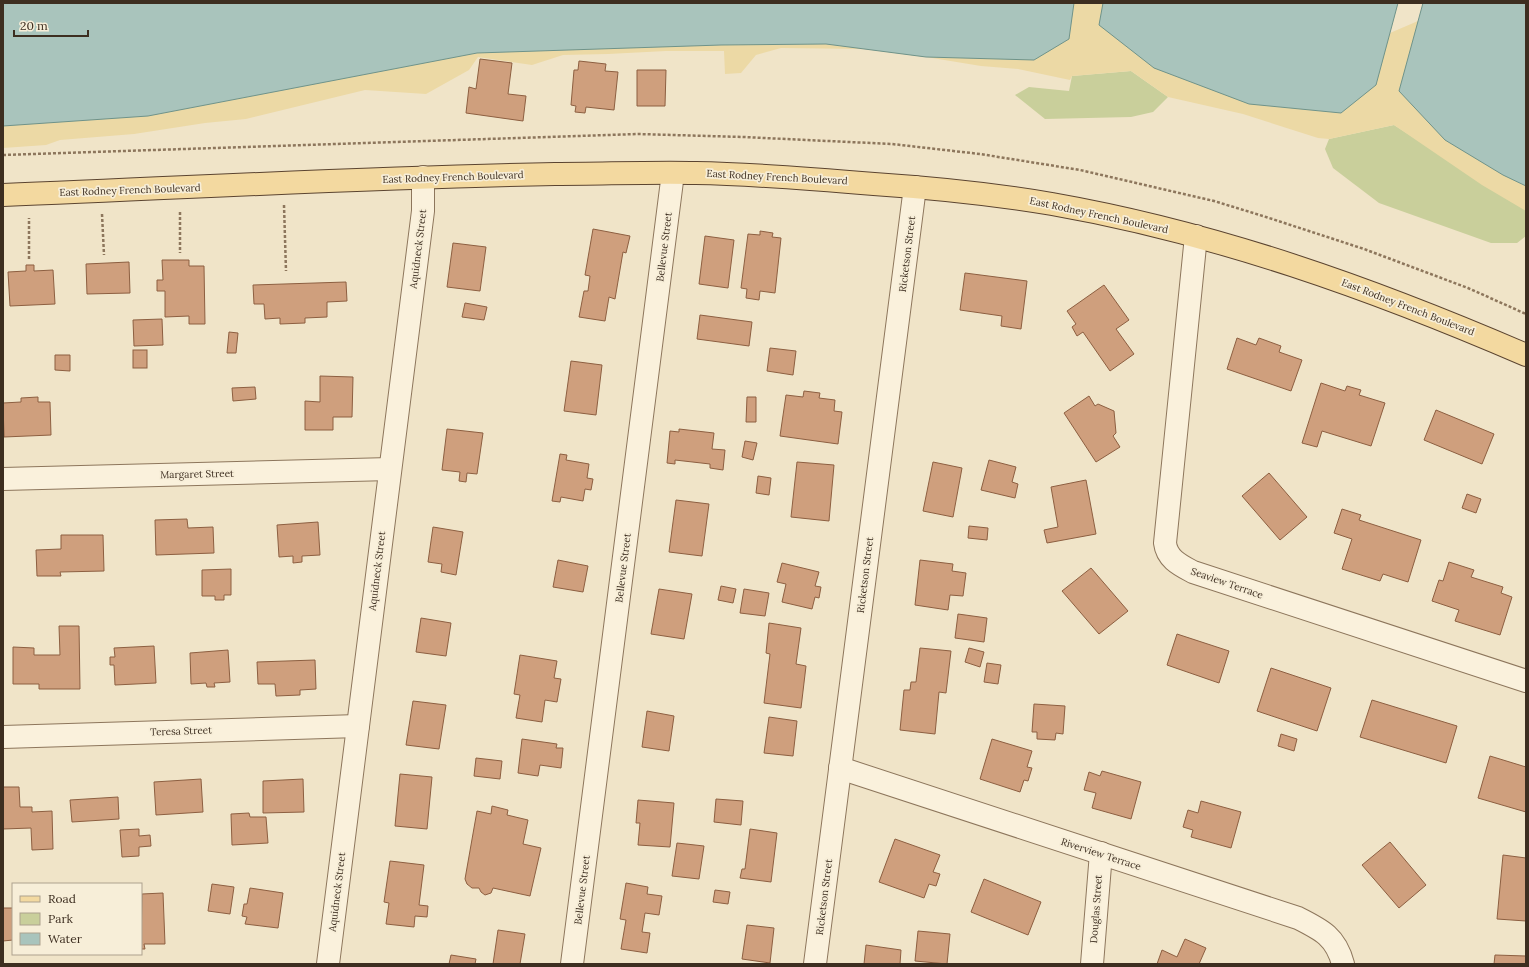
<svg xmlns="http://www.w3.org/2000/svg" width="1529" height="967" font-family="Lora,serif">
<style>
.green{fill:#c9cf9b}
.sand{fill:#ecd9a5}
.water{fill:#a9c4bc;stroke:#6f938a}
.building{fill:#cf9f7d;stroke:#8d5f41}
.lines{fill:none;stroke-linecap:round;stroke-linejoin:round}
.minor-casing{stroke:#8d765c;stroke-width:24}
.major-casing{stroke:#5b4430;stroke-width:24}
.path{stroke:#8d765c;stroke-width:2.5;stroke-dasharray:3 2;stroke-linecap:butt}
.minor{stroke:#faf1dc;stroke-width:22}
.major{stroke:#f3d9a0;stroke-width:22}
.labels{text-anchor:middle;dominant-baseline:central;stroke-width:3.5;stroke-linejoin:round;paint-order:stroke}
.street-label{font-size:10px;fill:#3d2e20;stroke:#f7eed8}
</style>
<rect width="100%" height="100%" fill="#f0e4c8"/>
<!-- green -->
<g class="green">
<polygon points="1131,71 1168,97 1153,112 1131,117 1045,119 1015,95 1029,87 1069,91 1072,76"/>
<polygon points="1394,125 1526,210 1526,236 1517,243 1491,243 1379,203 1333,168 1325,149 1329,139"/>
</g>
<!-- sand -->
<polygon class="sand" points="339,3 1167,3 1370,38 1390,33 1418,21 1526,100 1526,211 1482,185 1394,125 1329,139 1318,138 1243,114 1168,97 1131,71 1072,76 1070,80 1018,69 981,66 926,57 864,49 781,48 756,55 741,73 725,74 724,51 666,51 608,54 563,55 532,65 478,57 469,70 426,94 365,90 246,119 205,123 134,134 60,140 46,145 3,148 3,25"/>
<!-- water -->
<g class="water">
<polygon points="3,3 1074,3 1069,39 1034,60 926,57 826,44 721,45 477,53 148,116 3,126"/>
<polygon points="1103,3 1398,3 1376,85 1341,113 1249,104 1154,68 1099,25"/>
<polygon points="1423,3 1526,3 1526,186 1503,175 1445,140 1399,91"/>
</g>
<!-- building -->
<g class="building">
<polygon points="480,59 512,63 508,94 526,96 523,121 466,113 469,87 476,89"/>
<polygon points="579,61 606,64 605,71 618,72 614,110 586,107 585,113 575,112 576,106 571,105 574,70 578,70"/>
<polygon points="637,70 666,70 665,106 637,106"/>
<polygon points="593,229 630,236 626,253 623,252 615,299 609,297 605,321 579,317 584,291 588,291 590,276 585,275"/>
<polygon points="760,231 773,233 772,237 781,238 775,293 760,291 759,300 746,298 747,289 741,288 748,234 760,235"/>
<polygon points="705,236 734,240 728,288 699,284"/>
<polygon points="453,243 486,247 480,291 447,287"/>
<polygon points="162,260 189,260 189,266 204,266 205,324 189,324 189,316 165,317 165,291 157,291 157,280 163,280"/>
<polygon points="129,262 130,293 87,294 86,264"/>
<polygon points="26,265 34,265 34,271 53,270 55,304 10,306 8,272 26,271"/>
<polygon points="965,273 1027,281 1021,329 1001,326 1002,316 960,310"/>
<polygon points="346,282 347,301 327,302 327,317 305,318 305,323 280,324 280,318 265,319 264,304 254,304 253,285"/>
<polygon points="1104,285 1129,320 1116,329 1134,354 1110,371 1083,332 1077,336 1072,327 1076,324 1067,311"/>
<polygon points="465,303 487,307 484,320 462,317"/>
<polygon points="700,315 752,322 749,346 697,339"/>
<polygon points="162,319 163,345 134,346 133,320"/>
<polygon points="229,332 238,333 236,353 227,353"/>
<polygon points="1237,338 1256,345 1259,338 1281,346 1279,352 1302,360 1291,391 1227,369"/>
<polygon points="770,348 796,351 793,375 767,371"/>
<rect x="133" y="350" width="14" height="18"/>
<polygon points="55,355 70,355 70,371 55,370"/>
<polygon points="571,361 602,365 596,415 564,411"/>
<polygon points="320,376 353,377 352,417 333,417 333,430 305,430 305,401 320,402"/>
<polygon points="1321,383 1345,391 1347,386 1361,390 1359,395 1385,403 1371,446 1322,431 1317,447 1302,443"/>
<polygon points="255,387 256,399 233,401 232,388"/>
<polygon points="804,391 820,393 819,398 835,400 834,411 842,412 838,444 780,436 786,395 803,397"/>
<polygon points="1089,396 1095,406 1098,404 1114,411 1116,433 1113,436 1120,447 1096,462 1064,413"/>
<polygon points="38,397 38,402 50,402 51,435 4,437 3,403 21,402 21,398"/>
<polygon points="747,397 756,397 756,422 746,422"/>
<polygon points="1436,410 1494,434 1482,464 1424,440"/>
<polygon points="447,429 483,433 477,474 467,473 466,482 459,481 460,472 442,470"/>
<polygon points="679,429 714,433 712,449 725,450 723,470 710,468 710,464 675,460 675,464 667,463 670,431 679,432"/>
<polygon points="745,441 757,443 753,460 742,457"/>
<polygon points="560,454 567,455 566,460 589,464 587,478 593,479 591,490 585,489 583,501 561,497 560,502 552,501"/>
<polygon points="989,460 1016,467 1012,482 1018,484 1015,498 981,490"/>
<polygon points="797,462 834,465 829,521 791,517"/>
<polygon points="933,462 962,468 953,517 923,511"/>
<polygon points="1269,473 1307,517 1280,540 1242,496"/>
<polygon points="758,476 771,478 769,495 756,493"/>
<polygon points="1086,480 1096,534 1047,543 1044,530 1058,527 1051,487"/>
<polygon points="1467,494 1481,499 1476,513 1462,508"/>
<polygon points="676,500 709,504 702,556 669,552"/>
<polygon points="1342,509 1361,515 1359,520 1421,540 1408,582 1383,574 1380,581 1342,569 1352,539 1334,533"/>
<polygon points="187,519 188,528 213,527 214,553 156,555 155,520"/>
<polygon points="318,522 320,555 302,556 302,562 293,563 293,556 279,557 277,525"/>
<polygon points="969,526 988,528 987,540 968,538"/>
<polygon points="433,527 463,532 456,575 441,572 442,564 428,562"/>
<polygon points="61,535 103,535 104,571 60,572 61,576 37,576 36,550 61,549"/>
<polygon points="558,560 588,566 583,592 553,587"/>
<polygon points="920,560 953,564 952,571 966,573 963,596 950,595 948,610 915,605"/>
<polygon points="1449,562 1474,570 1471,577 1503,587 1501,593 1512,597 1500,635 1455,621 1459,610 1432,601 1439,580 1443,581"/>
<polygon points="782,563 819,572 815,586 821,587 819,598 815,597 812,609 782,602 786,584 777,582"/>
<polygon points="1091,568 1128,611 1099,634 1062,591"/>
<polygon points="231,569 231,595 224,595 224,600 215,600 215,596 202,596 202,570"/>
<polygon points="721,586 736,589 733,603 718,600"/>
<polygon points="659,589 692,594 684,639 651,634"/>
<polygon points="744,589 769,593 765,616 740,613"/>
<polygon points="958,614 987,618 984,642 955,638"/>
<polygon points="421,618 451,623 446,656 416,652"/>
<polygon points="769,623 801,628 796,664 806,666 801,708 764,703 770,654 766,653"/>
<polygon points="59,626 79,626 80,689 39,689 39,684 13,684 13,647 34,648 34,655 60,655"/>
<polygon points="1177,634 1229,651 1219,683 1167,665"/>
<polygon points="154,646 156,683 115,685 114,665 110,665 110,657 115,657 114,648"/>
<polygon points="920,648 951,651 946,693 939,692 935,734 900,730 904,690 910,690 911,682 916,682"/>
<polygon points="969,648 984,652 980,667 965,662"/>
<polygon points="228,650 230,682 214,683 215,687 207,687 206,683 191,684 190,653"/>
<polygon points="520,655 557,661 554,678 561,679 557,702 545,700 542,722 516,718 520,695 514,694"/>
<polygon points="315,660 316,689 300,690 300,695 276,696 275,684 258,684 257,662"/>
<polygon points="987,663 1001,665 998,684 984,682"/>
<polygon points="1271,668 1331,688 1317,731 1257,711"/>
<polygon points="1372,700 1457,726 1446,763 1360,737"/>
<polygon points="413,701 446,705 439,749 406,745"/>
<polygon points="1034,704 1065,706 1063,734 1056,733 1055,740 1037,739 1037,732 1032,732"/>
<polygon points="647,711 674,716 669,751 642,747"/>
<polygon points="769,717 797,721 793,756 764,753"/>
<polygon points="1281,734 1297,739 1294,751 1278,746"/>
<polygon points="522,739 557,744 556,748 563,748 561,768 540,765 538,776 518,773"/>
<polygon points="992,739 1032,751 1027,767 1032,768 1028,781 1024,780 1020,792 980,779"/>
<polygon points="1490,756 1526,767 1526,812 1478,798"/>
<polygon points="476,758 502,761 500,779 474,776"/>
<polygon points="1102,771 1141,782 1131,819 1092,808 1096,793 1084,790 1089,772 1100,776"/>
<polygon points="400,774 432,777 427,829 395,826"/>
<polygon points="201,779 203,812 156,815 154,782"/>
<polygon points="303,779 304,812 263,813 263,781"/>
<polygon points="3,787 19,787 20,807 32,807 32,812 52,811 53,849 32,850 31,828 3,829"/>
<polygon points="118,797 119,819 72,822 70,800"/>
<polygon points="716,799 743,801 741,825 714,822"/>
<polygon points="638,800 674,803 670,847 638,845 640,823 636,823"/>
<polygon points="1201,801 1241,812 1231,848 1191,837 1193,830 1183,827 1188,810 1198,813"/>
<polygon points="492,806 508,810 507,815 528,820 523,844 541,848 530,896 493,888 491,893 485,895 481,892 479,888 472,888 467,884 465,879 477,811 491,814"/>
<polygon points="249,813 250,817 266,817 268,843 232,845 231,814"/>
<polygon points="139,829 139,836 150,835 151,846 139,847 139,856 122,857 120,830"/>
<polygon points="750,829 777,833 771,882 740,878 742,869 745,869"/>
<polygon points="895,839 940,855 933,872 940,874 936,886 929,884 924,898 879,882"/>
<polygon points="1390,842 1426,885 1399,908 1362,865"/>
<polygon points="677,843 704,846 699,879 672,876"/>
<polygon points="1503,855 1526,858 1526,921 1497,919"/>
<polygon points="390,861 424,865 419,905 428,906 427,917 415,916 414,927 386,924 389,903 384,902"/>
<polygon points="984,879 1041,902 1028,935 971,912"/>
<polygon points="626,883 648,887 647,894 662,896 659,915 645,913 642,932 650,933 647,953 621,949 626,920 620,919"/>
<polygon points="212,884 234,887 230,914 208,911"/>
<polygon points="250,888 283,893 278,928 245,924 247,917 242,916 244,904 247,904"/>
<polygon points="715,890 730,892 728,904 713,902"/>
<polygon points="163,893 165,944 144,944 145,949 141,949 142,894"/>
<polygon points="3,908 13,908 13,940 3,941"/>
<polygon points="747,925 774,928 770,963 742,959"/>
<polygon points="498,930 525,934 520,964 493,964"/>
<polygon points="918,931 950,934 947,964 915,961"/>
<polygon points="1185,939 1206,948 1199,964 1157,964 1162,950 1177,957"/>
<polygon points="866,945 901,950 900,964 864,964"/>
<polygon points="451,955 476,959 475,964 449,964"/>
<polygon points="1495,955 1526,956 1526,964 1494,964"/>
</g>
<g class="lines">
<defs>
<g id="minor">
<path d="M1196,236L1165,543C1167,559 1180,565 1193,572L1526,681"/>
<polyline points="3,479 390,469"/>
<polyline points="3,737 358,726"/>
<path d="M840,768L1298,918C1322,930 1336,937 1343,964"/>
<polyline points="328,964 423,211 423,177"/>
<polyline points="572,964 673,173"/>
<polyline points="815,964 915,187"/>
<polyline points="1092,964 1101,853"/>
</g>
<path id="major" d="M3,195C187,188 371,177 555,174C602,174 649,172 696,173C755,174 815,179 874,184C934,188 993,194 1052,204C1217,233 1373,289 1526,355"/>
</defs>
<!-- minor casing -->
<use href="#minor" class="minor-casing"/>
<!-- major casing -->
<use href="#major" class="major-casing"/>
<!-- path -->
<g class="path">
<polyline points="3,155 638,134 743,137 892,144 980,154 1080,170 1214,201 1263,216 1364,249 1468,288 1526,314"/>
<polyline points="284,205 286,271"/>
<polyline points="180,212 180,253"/>
<polyline points="102,214 104,255"/>
<polyline points="29,259 29,218"/>
</g>
<!-- minor -->
<use href="#minor" class="minor"/>
<!-- major -->
<use href="#major" class="major"/>
</g>
<g class="labels">
<!-- street labels -->
<g class="street-label">
<text transform="translate(453 177) rotate(-2)">East Rodney French Boulevard</text>
<text transform="translate(777 177) rotate(3)">East Rodney French Boulevard</text>
<text transform="translate(130 190) rotate(-2)">East Rodney French Boulevard</text>
<text transform="translate(1099 215) rotate(12)">East Rodney French Boulevard</text>
<text transform="translate(664 247) rotate(-83)">Bellevue Street</text>
<text transform="translate(418 249) rotate(-83)">Aquidneck Street</text>
<text transform="translate(907 254) rotate(-83)">Ricketson Street</text>
<text transform="translate(1408 307) rotate(21)">East Rodney French Boulevard</text>
<text transform="translate(197 474) rotate(-1)">Margaret Street</text>
<text transform="translate(623 568) rotate(-83)">Bellevue Street</text>
<text transform="translate(377 571) rotate(-83)">Aquidneck Street</text>
<text transform="translate(865 575) rotate(-83)">Ricketson Street</text>
<text transform="translate(1227 583) rotate(19)">Seaview Terrace</text>
<text transform="translate(181 731) rotate(-2)">Teresa Street</text>
<text transform="translate(1101 854) rotate(18)">Riverview Terrace</text>
<text transform="translate(582 890) rotate(-83)">Bellevue Street</text>
<text transform="translate(337 892) rotate(-83)">Aquidneck Street</text>
<text transform="translate(824 897) rotate(-83)">Ricketson Street</text>
<text transform="translate(1096 909) rotate(-86)">Douglas Street</text>
</g>
</g>
<!-- border -->
<rect width="1529" height="967" fill="none" stroke="#3d2e20" stroke-width="8"/>
<!-- legend -->
<rect x="12" y="883" width="130" height="72" fill="#f7eed8" stroke="#ada18e"/>
<rect x="20" y="896" width="20" height="6" fill="#f3d9a0" stroke="#ada18e"/>
<text x="48" y="903" font-size="12" fill="#3d2e20">Road</text>
<rect x="20" y="913" width="20" height="12" fill="#c9cf9b" stroke="#ada18e"/>
<text x="48" y="923" font-size="12" fill="#3d2e20">Park</text>
<rect x="20" y="933" width="20" height="12" fill="#a9c4bc" stroke="#ada18e"/>
<text x="48" y="943" font-size="12" fill="#3d2e20">Water</text>
<!-- scale -->
<path d="M14 30v6h74v-6" fill="none" stroke="#3d2e20" stroke-width="2"/>
<text x="20" y="30" font-size="12" fill="#3d2e20" stroke="#f7eed8" stroke-width="3" paint-order="stroke">20 m</text>
</svg>
